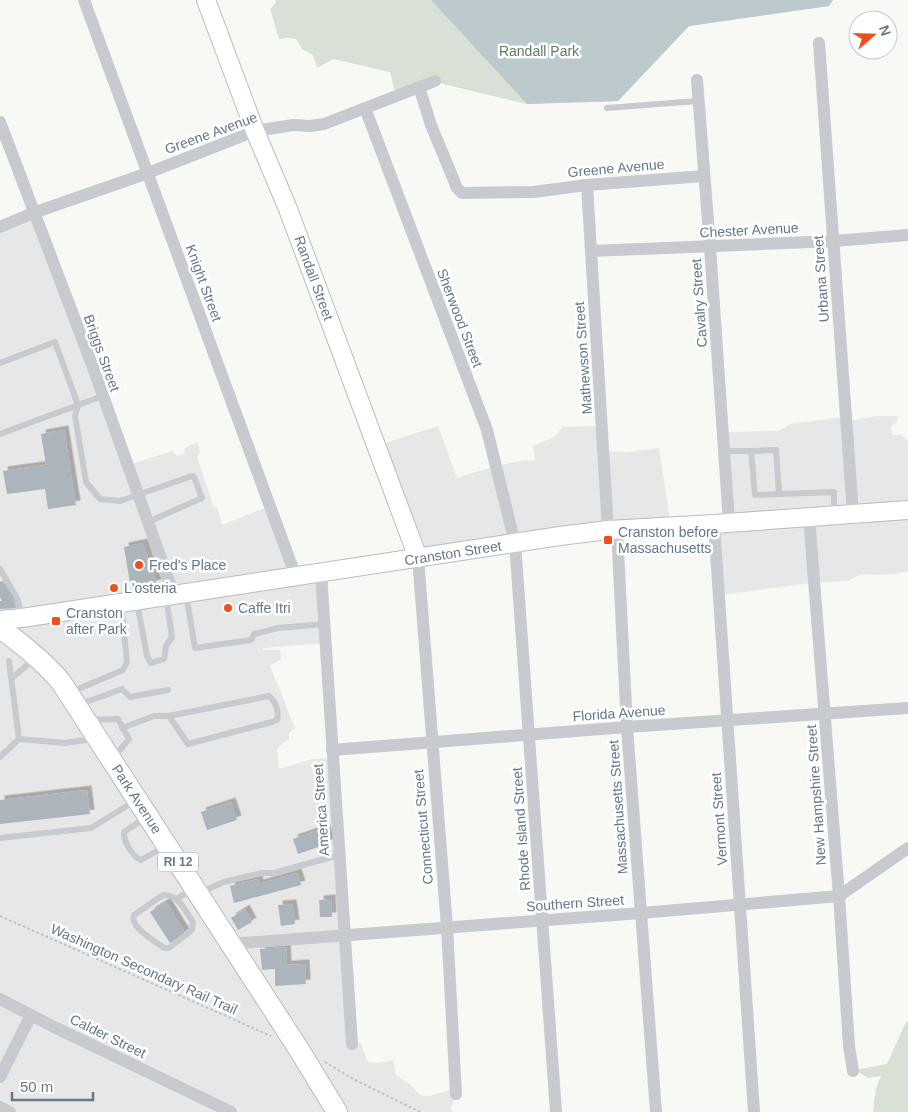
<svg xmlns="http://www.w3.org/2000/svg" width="908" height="1112" font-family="Arial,sans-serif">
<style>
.built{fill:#e6e7e6}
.green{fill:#d9e0d6}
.water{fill:#bcc9cd}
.building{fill:#abb5bb;filter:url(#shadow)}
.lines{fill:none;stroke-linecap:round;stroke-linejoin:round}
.secondary-casing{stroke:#b7bdc2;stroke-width:20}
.primary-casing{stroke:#b8bcc0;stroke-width:22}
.path{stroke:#bec1c3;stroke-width:2;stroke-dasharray:2.5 2.5;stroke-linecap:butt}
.lane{stroke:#c7cbcf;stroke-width:6}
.street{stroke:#c7cbcf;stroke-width:12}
.secondary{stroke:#fff;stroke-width:18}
.primary{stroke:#fff;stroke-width:20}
.poi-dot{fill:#f24e1b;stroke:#fff;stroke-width:2}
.labels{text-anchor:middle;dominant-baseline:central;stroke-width:5;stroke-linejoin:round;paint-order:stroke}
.shield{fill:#fff;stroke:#92a0ac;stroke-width:1}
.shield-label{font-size:12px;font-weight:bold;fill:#647889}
.park-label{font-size:14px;fill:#657a60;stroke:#fff}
.street-label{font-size:14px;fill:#647889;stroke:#fff}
.poi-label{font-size:14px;fill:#647889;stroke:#fff;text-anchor:start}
</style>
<defs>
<filter id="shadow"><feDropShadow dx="4.5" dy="-4.5" stdDeviation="0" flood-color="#0004"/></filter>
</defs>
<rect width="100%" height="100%" fill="#f8f8f5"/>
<!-- built -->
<g class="built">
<polygon points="31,214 128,465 172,451 177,456 184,454 185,448 198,442 200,453 197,457 213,505 218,509 222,525 270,506 297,574 320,574 325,643 263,648 263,650 280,650 281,660 274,663 270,666 295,728 289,733 289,739 277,748 279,769 312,759 332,758 353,1039 361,1044 368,1062 377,1063 393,1060 396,1075 411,1085 420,1095 430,1096 456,1088 457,1092 451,1107 453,1112 10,1112 0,1107 0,227"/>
<polygon points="877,416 898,416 897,422 890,427 893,435 902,435 908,441 908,571 894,574 859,575 848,581 812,583 721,595 717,524 728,523 726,432 779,431 790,424 845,417 850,421"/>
<polygon points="438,426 457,478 495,466 521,461 535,460 533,446 556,436 562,427 598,426 601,451 626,452 659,448 671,527 423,557 379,445"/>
</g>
<!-- green -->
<g class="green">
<polygon points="276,0 833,0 829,6 689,26 618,101 527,104 439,83 396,96 390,72 333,59 317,68 313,55 302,49 296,39 287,38 279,39 270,9 275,4"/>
<polygon points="908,1021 908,1112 873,1112 876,1088 881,1076 868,1078 855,1070 887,1064 906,1022"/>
</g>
<!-- water -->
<polygon class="water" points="431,0 833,0 829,6 689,26 618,101 527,104"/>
<!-- building -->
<g class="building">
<polygon points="64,430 76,505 48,509 45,489 7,494 3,471 46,465 41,434"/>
<polygon points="143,543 157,584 131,589 124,547"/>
<polygon points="3,581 17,608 0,609 0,601 2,601 0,597 0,582"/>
<polygon points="87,790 90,814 0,824 0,800"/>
<polygon points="231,802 237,820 207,830 201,812"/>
<polygon points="325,828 330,843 298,854 293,839"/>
<polygon points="297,873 301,885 234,903 230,886 258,879 259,884"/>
<polygon points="331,899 332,917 320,917 319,900"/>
<polygon points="166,902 185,933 170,943 150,912"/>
<polygon points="292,904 295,924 281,926 278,905"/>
<polygon points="245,909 252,922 238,930 231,918"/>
<polygon points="286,947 287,965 305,964 306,984 275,986 275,969 262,970 260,949"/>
</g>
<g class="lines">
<defs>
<g id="secondary">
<polyline points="206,0 255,131 288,209 418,558"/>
<polyline points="0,620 22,618 560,536 608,530 714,524 908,510"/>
</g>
<path id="primary" d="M0,628C22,644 44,661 61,682L298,1048L337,1112"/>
</defs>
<!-- secondary casing -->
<use href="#secondary" class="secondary-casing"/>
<!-- primary casing -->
<use href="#primary" class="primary-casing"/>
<!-- path -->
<g class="path">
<polyline points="0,916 271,1036"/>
<polyline points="325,1062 353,1079 420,1112"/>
</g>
<!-- lane -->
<g class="lane">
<polyline points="607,108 698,101"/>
<polyline points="0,363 55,342 78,405 0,434"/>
<polyline points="103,396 78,405 75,416 86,482 100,499 120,501 192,476 194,477 202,498 148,522"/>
<polyline points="724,451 751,451 755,495 834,492 834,513"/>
<polyline points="751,451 776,450 779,493"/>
<polyline points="0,569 17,598 21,616"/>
<polyline points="186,594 195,648 251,640 254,634 278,628 324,624"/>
<polyline points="137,602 147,656 151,663 164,659 166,646 172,637 166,596"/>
<polyline points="9,661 19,739"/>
<polyline points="12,678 35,658"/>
<polyline points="71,692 123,670 127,662 121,604"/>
<polyline points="78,705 122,689 130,697 168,690"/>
<polyline points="89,720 118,719 129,739 114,757"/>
<path d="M122,728L154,716H169L269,696C276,702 279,711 277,720L272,722L188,744L169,716"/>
<polyline points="0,757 19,739 65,743 93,739"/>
<path d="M145,818L124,832C123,841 133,857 141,860L164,847"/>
<polyline points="0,838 91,828 135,801"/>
<polyline points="201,892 224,882 262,873 274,873 339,855"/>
<path d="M163,895C179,894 185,911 193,922L192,930L169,948H164C155,941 129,927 134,915Z"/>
<polyline points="177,899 193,888"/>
</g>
<!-- street -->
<g class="street">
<polyline points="84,0 296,577"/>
<polyline points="819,43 853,514"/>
<polyline points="697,80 710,247 729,523"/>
<polyline points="420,90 431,125 457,188 462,193 533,192 587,185 704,176"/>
<polyline points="365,108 487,430 515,543 556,1112"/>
<polyline points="0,122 91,362 174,595"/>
<polyline points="587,185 608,530"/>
<polyline points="0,227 33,213 148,173 255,131 293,125 310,126 324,124 435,81"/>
<polyline points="591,251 834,241 908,235"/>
<polyline points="809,517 839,896 849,1046 853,1071"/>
<polyline points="714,524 754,1112"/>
<polyline points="617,530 627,727 656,1112"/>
<polyline points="418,558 447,927 456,1094"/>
<polyline points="321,573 352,1044"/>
<polyline points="332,750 627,727 908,708"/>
<polyline points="230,944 641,913 839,896 908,848"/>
<polyline points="0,999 52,1026 231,1112"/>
<polyline points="0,1077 31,1015"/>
<polyline points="0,1107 10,1112"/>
</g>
<!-- secondary -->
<use href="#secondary" class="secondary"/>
<!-- primary -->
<use href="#primary" class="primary"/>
</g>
<!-- markers -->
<g class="poi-dot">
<rect x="603" y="535" width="10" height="10" rx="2.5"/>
<circle cx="139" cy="565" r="5"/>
<circle cx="114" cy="588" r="5"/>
<circle cx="228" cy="608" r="5"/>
<rect x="51" y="616" width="10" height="10" rx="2.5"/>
</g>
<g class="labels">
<!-- shield labels -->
<rect class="shield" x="158" y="852.5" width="40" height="19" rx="4"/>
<g class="shield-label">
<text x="178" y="862">RI 12</text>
</g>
<!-- park labels -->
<g class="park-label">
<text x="539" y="51">Randall Park</text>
</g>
<!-- street labels -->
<g class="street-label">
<text transform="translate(211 133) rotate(-20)">Greene Avenue</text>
<text transform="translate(616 168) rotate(-5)">Greene Avenue</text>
<text transform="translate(749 230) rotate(-3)">Chester Avenue</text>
<text transform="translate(314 278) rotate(70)">Randall Street</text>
<text transform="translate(821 279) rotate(-94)">Urbana Street</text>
<text transform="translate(204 283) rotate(70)">Knight Street</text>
<text transform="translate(699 303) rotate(-94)">Cavalry Street</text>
<text transform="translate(460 318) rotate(69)">Sherwood Street</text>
<text transform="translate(102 353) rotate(70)">Briggs Street</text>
<text transform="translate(583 358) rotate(-94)">Mathewson Street</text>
<text transform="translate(453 553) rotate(-9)">Cranston Street</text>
<text transform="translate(619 713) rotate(-4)">Florida Avenue</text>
<text transform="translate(816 795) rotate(-94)">New Hampshire Street</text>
<text transform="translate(137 799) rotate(57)">Park Avenue</text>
<text transform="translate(618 807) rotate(-94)">Massachusetts Street</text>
<text transform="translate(321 810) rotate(-94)">America Street</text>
<text transform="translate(719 819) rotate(-94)">Vermont Street</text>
<text transform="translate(423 827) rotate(-95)">Connecticut Street</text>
<text transform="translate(521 829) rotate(-94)">Rhode Island Street</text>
<text transform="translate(575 903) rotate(-4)">Southern Street</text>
<text transform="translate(144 969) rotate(24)">Washington Secondary Rail Trail</text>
<text transform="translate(108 1036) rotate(26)">Calder Street</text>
</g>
<!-- poi labels -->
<g class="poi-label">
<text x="618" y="532">Cranston before<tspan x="618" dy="16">Massachusetts</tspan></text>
<text x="149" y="565">Fred's Place</text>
<text x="124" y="588">L'osteria</text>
<text x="238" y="608">Caffe Itri</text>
<text x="66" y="613">Cranston<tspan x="66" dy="16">after Park</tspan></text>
</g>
</g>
<!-- north arrow -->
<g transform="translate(873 35) rotate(70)"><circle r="24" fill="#ffffff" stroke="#c1c9d0"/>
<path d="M0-4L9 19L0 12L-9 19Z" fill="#f24e1b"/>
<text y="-8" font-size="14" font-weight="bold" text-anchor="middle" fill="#647889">N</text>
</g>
<!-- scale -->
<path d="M12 1092v8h81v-8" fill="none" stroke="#647889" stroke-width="2.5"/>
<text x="20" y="1092" font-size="15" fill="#647889" stroke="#ffffff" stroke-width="4" paint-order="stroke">50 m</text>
</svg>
